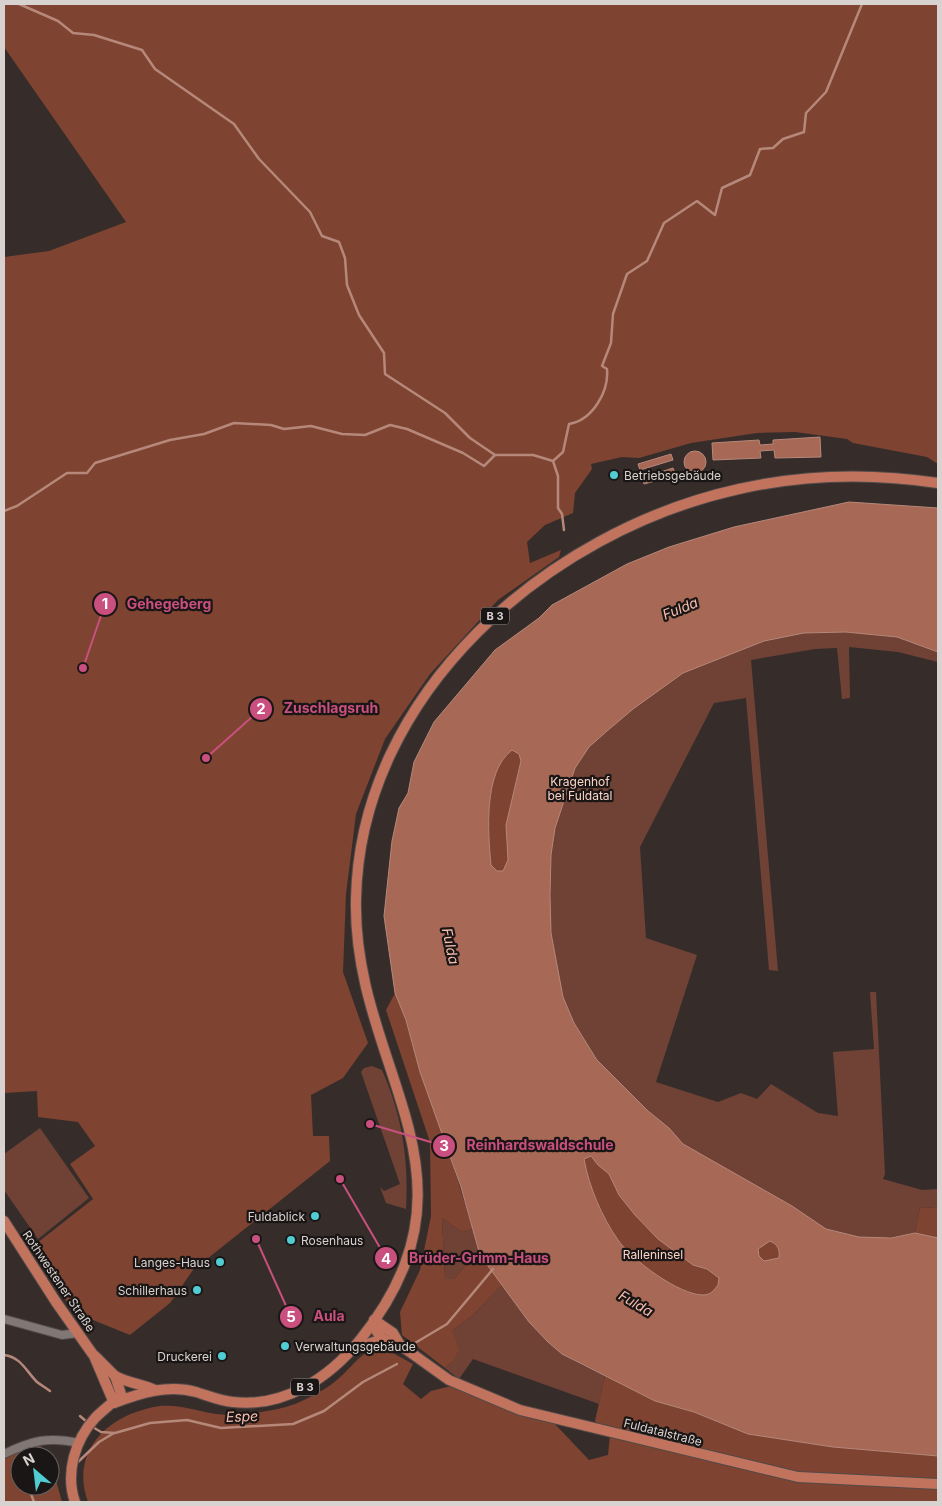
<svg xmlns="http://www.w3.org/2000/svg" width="942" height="1506" font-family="Inter,sans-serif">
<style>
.green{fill:#6f4235;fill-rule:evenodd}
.forest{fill:#7e4331}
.water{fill:#a76855;stroke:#b6887a;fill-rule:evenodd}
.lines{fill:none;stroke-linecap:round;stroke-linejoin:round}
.stream{stroke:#b6887a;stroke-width:2.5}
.minor-casing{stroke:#514a48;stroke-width:10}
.major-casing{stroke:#514a48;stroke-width:12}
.minor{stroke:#817774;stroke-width:8}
.major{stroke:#c1735d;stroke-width:10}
.poi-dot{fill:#51ccd3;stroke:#1a1615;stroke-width:2}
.labels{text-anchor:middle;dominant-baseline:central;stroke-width:4.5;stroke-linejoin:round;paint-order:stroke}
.shield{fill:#1a1615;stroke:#9f9a98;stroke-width:1}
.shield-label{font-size:11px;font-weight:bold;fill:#d8d2d0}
.poi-label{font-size:12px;fill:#d8d2d0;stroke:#1a1615;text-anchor:end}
.park-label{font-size:12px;fill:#fbd4c8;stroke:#1a1615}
.street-label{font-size:12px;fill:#d8d2d0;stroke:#1a1615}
.water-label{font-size:14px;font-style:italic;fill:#f6bdac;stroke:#1a1615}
.leader{fill:none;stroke:#c9507e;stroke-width:2}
.callout-dot{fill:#c9507e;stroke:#1a1615;stroke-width:2}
.mark-label{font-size:15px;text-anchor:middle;font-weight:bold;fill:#fff}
.callout-label{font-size:14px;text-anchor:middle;font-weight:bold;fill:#c9507e;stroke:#1a1615;stroke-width:4.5;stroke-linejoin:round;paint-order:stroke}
</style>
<rect width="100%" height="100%" fill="#362d2b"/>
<!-- green -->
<g class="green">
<path d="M846,632L897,637L938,652V662L898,652L849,647L850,698L842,699L837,648L815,649L751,660L778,971L769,970L746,698L714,703L640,847L646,938L697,955L656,1082L718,1102L741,1093L757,1099L771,1084L818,1113L838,1116L833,1052L874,1049L870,992H876L885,1174L883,1179L922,1190L938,1189V1207L920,1208L915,1233L888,1238L727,1294L594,1196L493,881L526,725L764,641L804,633ZM563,998L574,1023L599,1062L594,1063L572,1026Z"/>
<path d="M372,1066L382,1070C402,1115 409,1161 406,1209L386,1203L380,1187L384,1191L400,1184L361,1072L364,1068Z"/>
<polygon points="40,1128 89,1198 38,1239 4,1190 4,1154"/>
<polygon points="442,1218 462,1232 473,1229 480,1255 464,1267 454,1279 445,1279"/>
<path d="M502,1285C520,1309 536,1334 561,1352C574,1362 591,1369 605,1376L599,1404L473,1359L459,1379L445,1368L452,1362V1331L473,1315Z"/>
</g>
<!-- forest -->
<g class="forest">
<polygon points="4,4 938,4 938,464 927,457 853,443 847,439 795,432 757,433 691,443 639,458 622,457 591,464 592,469 575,493 573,513 545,525 527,542 530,563 561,550 559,557 498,600 430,674 385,739 356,814 346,894 343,972 368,1043 343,1078 311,1095 313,1136 329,1136 330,1161 193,1270 170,1303 130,1335 88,1318 76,1316 32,1247 93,1199 70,1164 95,1146 78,1122 38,1117 37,1091 5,1093 4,1090 4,257 49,251 126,222 4,47"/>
<path d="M512,749L519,754L521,761L506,825L508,860L503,871H497L491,865C488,833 483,772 512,749Z"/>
<polygon points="395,993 406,1020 420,1072 436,1111 473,1229 462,1232 442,1218 445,1279 454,1279 464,1267 480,1255 502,1285 473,1315 452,1331 459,1350 452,1362 445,1368 402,1335 400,1312 420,1270 431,1216 430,1142 386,1010"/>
<path d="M591,1156L598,1165L609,1174L619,1195L635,1215L658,1239L693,1265L707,1269L719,1278L718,1285C714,1290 711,1295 703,1295C678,1295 632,1260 618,1240C602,1217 589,1187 584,1159Z"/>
<polygon points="938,1207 938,1238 915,1233 920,1208"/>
<path d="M770,1241C778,1246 780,1249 779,1258L763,1261L759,1256L758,1249Z"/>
<path d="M375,1347L391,1352L413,1364L403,1384L421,1399L431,1391L451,1386L519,1414L554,1423L589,1460L608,1455L610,1435L595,1421L605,1376L655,1401L694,1412L748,1434L833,1447L938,1456V1502H88C69,1450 110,1413 160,1406C180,1404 197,1411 216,1414C237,1417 276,1411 295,1404C307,1399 322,1391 332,1384C348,1372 357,1356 375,1347Z"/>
<polygon points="40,1445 48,1456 20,1456 20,1486 50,1486 50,1459 62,1502 4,1502 4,1459 21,1449"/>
</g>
<!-- water -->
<g class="water">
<polygon points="820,437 821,457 775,458 774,450 760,451 761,458 713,460 712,443 759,440 760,445 773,444 773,440"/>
<circle cx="695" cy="462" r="11"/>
<polygon points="671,454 673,460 640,470 638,464"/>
<polygon points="673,468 676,475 644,484 642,478"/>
<path d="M849,502L938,508V652L897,637L846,632L804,633L764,641L683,673L633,709L607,731L589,747L575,768L555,828L551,855L550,895L551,933L563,997L574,1023L597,1060L648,1111L669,1128L683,1144L792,1206L826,1229L859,1237L891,1238L915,1233L938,1238V1456L833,1447L748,1434L694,1412L655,1401L562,1354L548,1342L529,1322L480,1255L461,1187L420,1072L406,1020L395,993L384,916L392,841L399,808L408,793L414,762L434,722L495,650L539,618L552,605L627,564L669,547L734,527ZM512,750L519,754L521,761L506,825L508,860L503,871H497L491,865C488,833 483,772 512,750ZM591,1156L598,1165L609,1174L619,1195L635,1215L658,1239L693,1265L707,1269L719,1278L718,1285C714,1290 711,1295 703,1295C679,1295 632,1260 618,1240C602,1217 589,1187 584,1159ZM770,1241C778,1245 780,1249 779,1258L764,1261L759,1256L758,1249Z"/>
</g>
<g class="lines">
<!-- stream -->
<g class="stream">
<polyline points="19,4 58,21 73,33 94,35 142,50 155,69 234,124 259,159 310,212 322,236 339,242 345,258 347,285 359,315 384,353 385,374 445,413 470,438 495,455 533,455 553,461"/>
<polyline points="4,511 17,506 67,473 87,473 95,463 170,440 204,434 234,423 271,425 284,429 311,426 342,434 365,435 390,425 407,429 463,453 484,466 495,455"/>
<path d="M564,530L562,514L558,508V476L553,461L563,452L569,424C593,420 609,391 607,369L602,366L611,343L613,314L627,274L647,261L664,223L697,201L715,215L722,188L750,175L760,149L773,148L783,139L804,132L806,113L826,92L862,4"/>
<polyline points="415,1343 447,1324 493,1269"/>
<path d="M4,1355C21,1357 26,1371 37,1382C41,1385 46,1388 50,1391"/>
<polyline points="80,1416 87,1422"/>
<polyline points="91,1426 101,1432 115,1433 150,1423 187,1420 221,1428 293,1424 324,1411 363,1382 397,1364"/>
<polyline points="78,1462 99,1442 114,1433"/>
<polyline points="50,1467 53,1467"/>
<polyline points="28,1486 34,1502"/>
</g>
<defs>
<g id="minor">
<polyline points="4,1319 62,1335 78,1333"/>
<path d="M4,1454C31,1441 48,1436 79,1443"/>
</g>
<g id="major">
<polyline points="4,1221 56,1302 94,1356 114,1403"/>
<polyline points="374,1320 377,1332 383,1339 400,1345 449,1380 520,1410 798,1477 938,1484"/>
<polyline points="374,1320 393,1333 400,1345"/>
<polyline points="352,1349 383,1339"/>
<path d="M115,1376C128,1383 142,1384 155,1390"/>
<path d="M114,1403C140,1393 168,1384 196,1392C209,1396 220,1401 233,1402C284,1408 329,1378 360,1340C494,1173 352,1070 356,899C360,693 548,531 739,489C805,474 872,473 938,483"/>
<path d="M75,1502C65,1473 75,1440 95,1418C104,1409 113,1403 121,1394L115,1376L95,1356"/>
</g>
</defs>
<!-- minor casing -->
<use href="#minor" class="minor-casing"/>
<!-- major casing -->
<use href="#major" class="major-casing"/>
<!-- minor -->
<use href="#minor" class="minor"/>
<!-- major -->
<use href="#major" class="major"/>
</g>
<!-- markers -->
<g class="poi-dot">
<circle cx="614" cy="475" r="5"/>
<circle cx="315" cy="1216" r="5"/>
<circle cx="291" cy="1240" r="5"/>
<circle cx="220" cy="1262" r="5"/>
<circle cx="197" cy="1290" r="5"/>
<circle cx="285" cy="1346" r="5"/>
<circle cx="222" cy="1356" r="5"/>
</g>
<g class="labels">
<!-- shield labels -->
<g class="shield">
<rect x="481" y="607.5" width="28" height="17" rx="4"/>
<rect x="291" y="1378.5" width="28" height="17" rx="4"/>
</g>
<g class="shield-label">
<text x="495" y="616">B 3</text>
<text x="305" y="1387">B 3</text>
</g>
<!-- poi labels -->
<g class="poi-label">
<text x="624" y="475" text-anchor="start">Betriebsgebäude</text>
<text x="305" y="1216">Fuldablick</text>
<text x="301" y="1240" text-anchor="start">Rosenhaus</text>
<text x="210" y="1262">Langes-Haus</text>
<text x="187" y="1290">Schillerhaus</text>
<text x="295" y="1346" text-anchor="start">Verwaltungsgebäude</text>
<text x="212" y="1356">Druckerei</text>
</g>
<!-- park labels -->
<g class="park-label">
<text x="580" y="781">Kragenhof<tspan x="580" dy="14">bei Fuldatal</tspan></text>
<text x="653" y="1254">Ralleninsel</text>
</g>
<!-- street labels -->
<g class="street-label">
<text transform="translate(59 1281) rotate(56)">Rothwestener Straße</text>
<text transform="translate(663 1432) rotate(14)">Fuldatalstraße</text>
</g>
<!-- water labels -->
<g class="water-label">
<text transform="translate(680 608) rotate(-22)">Fulda</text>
<text transform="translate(451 946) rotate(78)">Fulda</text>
<text transform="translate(636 1303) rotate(30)">Fulda</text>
<text transform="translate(242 1416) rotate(-2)">Espe</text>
</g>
</g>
<!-- callouts -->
<path class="leader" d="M83 668L105 604M206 758L261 709M370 1124L444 1146M340 1179L386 1258M256 1239L291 1317"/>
<g class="callout-dot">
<circle cx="83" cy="668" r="5"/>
<circle cx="206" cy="758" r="5"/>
<circle cx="370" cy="1124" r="5"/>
<circle cx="340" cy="1179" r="5"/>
<circle cx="256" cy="1239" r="5"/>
<circle cx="105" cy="604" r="12"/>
<circle cx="261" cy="709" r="12"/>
<circle cx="444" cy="1146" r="12"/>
<circle cx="386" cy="1258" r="12"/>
<circle cx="291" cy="1317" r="12"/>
</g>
<g class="mark-label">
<text x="105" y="609">1</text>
<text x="261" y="714">2</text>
<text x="444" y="1151">3</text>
<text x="386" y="1264">4</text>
<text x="291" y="1322">5</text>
</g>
<g class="callout-label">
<text x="169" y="609">Gehegeberg</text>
<text x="331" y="713">Zuschlagsruh</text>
<text x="540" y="1150">Reinhardswaldschule</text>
<text x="479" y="1263">Brüder-Grimm-Haus</text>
<text x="329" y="1321">Aula</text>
</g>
<!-- border -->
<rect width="942" height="1506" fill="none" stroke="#d8d2d0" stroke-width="10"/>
<!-- north arrow -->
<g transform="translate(35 1471) rotate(332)"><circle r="24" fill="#1a1615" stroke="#666160"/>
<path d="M0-4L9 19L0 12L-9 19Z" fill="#51ccd3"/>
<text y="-8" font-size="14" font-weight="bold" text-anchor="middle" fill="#d8d2d0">N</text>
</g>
</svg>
